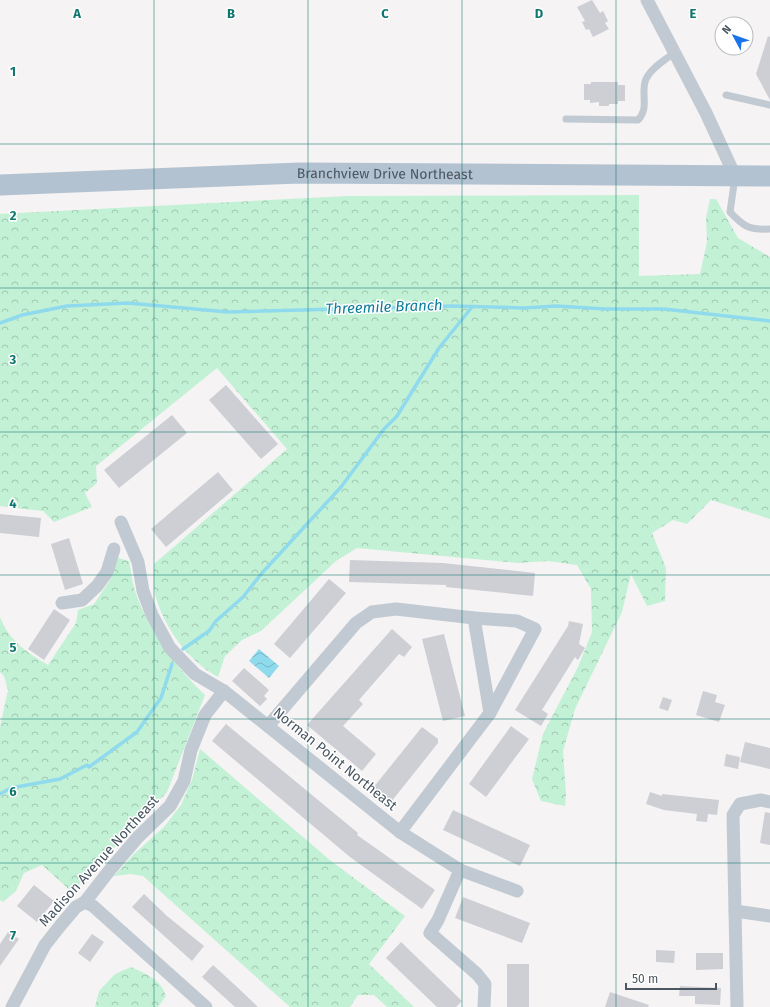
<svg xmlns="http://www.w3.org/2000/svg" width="770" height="1007" font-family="'Fira Sans',sans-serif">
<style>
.forest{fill:url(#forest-crowns)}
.water{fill:url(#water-waves)}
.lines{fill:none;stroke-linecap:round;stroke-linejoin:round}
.stream{stroke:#90daee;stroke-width:3.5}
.building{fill:#cdcfd5}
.lane{stroke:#c1cad2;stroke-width:7}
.street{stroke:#c1cad2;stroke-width:13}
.primary{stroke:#b3c2d1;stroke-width:21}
.grid{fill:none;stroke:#0f766e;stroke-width:1;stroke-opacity:0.55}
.labels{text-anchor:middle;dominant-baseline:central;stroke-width:3;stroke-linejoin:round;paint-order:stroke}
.street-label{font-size:14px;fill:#4a5661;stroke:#fff}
.water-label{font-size:15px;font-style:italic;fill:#0c7c9b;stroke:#fff}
.grid-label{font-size:13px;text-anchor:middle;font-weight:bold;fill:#0f766e;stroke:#fff;stroke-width:3;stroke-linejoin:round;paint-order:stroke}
</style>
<defs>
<pattern id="forest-crowns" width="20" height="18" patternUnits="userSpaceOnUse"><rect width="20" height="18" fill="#c3f1d5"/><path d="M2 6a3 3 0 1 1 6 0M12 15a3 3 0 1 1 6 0" fill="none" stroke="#a0c6b0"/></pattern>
<pattern id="water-waves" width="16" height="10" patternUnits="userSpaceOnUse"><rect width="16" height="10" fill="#90daee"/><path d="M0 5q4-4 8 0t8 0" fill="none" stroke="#78b4c4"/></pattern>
</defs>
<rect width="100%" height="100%" fill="#f5f3f3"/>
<!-- forest -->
<g class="forest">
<path d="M639,195V276L700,274L707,242L706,218L710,199H716L738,238L770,257V519L711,500L687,524L673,520L652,533L666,568L665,601L647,606L631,574L622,612L575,709L563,751L566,795L565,806L541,801L532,779L543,734L578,667L592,632L591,589L577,565L548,561L518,563L357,548L336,561L261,631L242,640L225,656L218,677C187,660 161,624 154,589C153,581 154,572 154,564L287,449L217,368L96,466L97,483L85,493L92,507L54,522L43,511L0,506V214L347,196Z"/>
<path d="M118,558L129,561C131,571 132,583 136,594C150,633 175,666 205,695L167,792L72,892L42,865L24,873L16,891L3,902L0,900V727L8,690L4,676L0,672V617C9,641 27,652 48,665L76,623L78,610L94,604L110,580Z"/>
<polygon points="200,749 331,861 405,916 369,964 414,1007 387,1007 374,995 358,995 350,1007 290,1007 143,876 131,874 114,876 134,854 164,827 181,805 192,780"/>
<path d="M131,967C146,974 161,979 166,996L158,1007H95L99,991L115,974Z"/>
</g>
<!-- water -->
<polygon class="water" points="259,649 279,666 269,678 249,661"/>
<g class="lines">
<!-- stream -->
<g class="stream">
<polyline points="0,323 22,315 67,306 128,303 228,312 452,306 524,308 557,306 605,309 664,309 770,321"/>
<polyline points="183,649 209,631 216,621 243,597 262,573 341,487 384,429 397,416 439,348 472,307"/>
<polyline points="0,794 11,788 60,779 87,765 89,767 137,732 161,698 172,664"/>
</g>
</g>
<!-- building -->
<g class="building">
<polygon points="592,0 600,13 603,11 608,21 605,23 609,29 593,37 589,29 586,30 582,22 585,21 577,7"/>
<polygon points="768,36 770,37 770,100 756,74"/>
<polygon points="591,82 618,82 618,85 625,85 625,101 618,101 618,104 609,104 609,106 599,106 599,102 590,103 590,100 584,100 584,84 591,84"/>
<polygon points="226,385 278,444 261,459 209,400"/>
<polygon points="172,415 187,433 119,488 104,470"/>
<polygon points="218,472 233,490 166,547 151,529"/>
<polygon points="0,514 41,518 39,537 0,533"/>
<polygon points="69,538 83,584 65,590 51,544"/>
<polygon points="350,560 443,563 535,573 533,596 446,587 446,585 349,582"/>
<polygon points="329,579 346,593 290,658 274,644"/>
<polygon points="54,609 70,620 44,660 28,649"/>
<polygon points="569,621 583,624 579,644 585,648 578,660 575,657 542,710 548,714 541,726 515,710 568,626"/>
<polygon points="392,629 412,647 404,657 399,654 359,700 363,704 343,726 376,754 362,771 307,725"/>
<polygon points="444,634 465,716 443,721 422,639"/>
<polygon points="244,668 269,690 264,696 267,699 260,706 232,681"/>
<polygon points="703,691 717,695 715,702 725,705 719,722 696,715"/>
<polygon points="663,697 672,700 668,711 659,708"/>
<polygon points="226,724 358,833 357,835 435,890 422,909 350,857 212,741"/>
<polygon points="511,726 529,739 486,797 469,784"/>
<polygon points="422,727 438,739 438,743 391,802 373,788"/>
<polygon points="745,742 770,748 770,769 740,762"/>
<polygon points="726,754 740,757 738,769 724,766"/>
<polygon points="650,792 662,796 662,794 719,800 717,815 708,814 707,822 696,821 697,814 664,810 646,804"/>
<polygon points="453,810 530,845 520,866 443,830"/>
<polygon points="765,812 770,813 770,845 760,843"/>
<polygon points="34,885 54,901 37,922 17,906"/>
<polygon points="144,894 167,916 204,946 192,961 132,907"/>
<polygon points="463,897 530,923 522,943 455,918"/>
<polygon points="8,932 19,939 0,966 0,944"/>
<polygon points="92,934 104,942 90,962 78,953"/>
<polygon points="401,942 462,1001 456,1007 437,1007 386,958"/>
<polygon points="656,950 675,951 674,963 656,962"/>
<polygon points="696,953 723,953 723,969 696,970"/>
<rect x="507" y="964" width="22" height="43"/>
<polygon points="213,965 236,986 258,1007 235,1007 202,977"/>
<polygon points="680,986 721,988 720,1005 695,1004 695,996 679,996"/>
<polygon points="610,992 649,1005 648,1007 605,1007"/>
</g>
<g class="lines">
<!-- lane -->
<g class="lane">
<polyline points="726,95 770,105"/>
<path d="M566,119L638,120C650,108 640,92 646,79C651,68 665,60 674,53"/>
<path d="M735,177L730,212C744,227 749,230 770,229"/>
</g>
<!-- street -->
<g class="street">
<polyline points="647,0 706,113 735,176"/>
<polyline points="121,522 138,562 143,591 152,615 170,648 195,674 224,691 400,832 460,870 438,920 430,933 477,974 485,984 484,1007"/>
<polyline points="62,603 82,600 97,586 107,572 114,549"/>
<polyline points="474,618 490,713"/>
<polyline points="268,726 356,623 372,612 396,609 474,618 517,621 535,629 490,713 400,832"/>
<polyline points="460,870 517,891"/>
<polyline points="85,902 93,906 206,1007"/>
<polyline points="735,911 770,916"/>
<polyline points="12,1007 45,945 60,926 76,907 85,902 109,871 138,837 170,806 184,781 191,750 205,715 224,691"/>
<polyline points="737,1007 733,815 740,804 761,800 770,802"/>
</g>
<!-- primary -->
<path class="primary" id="s1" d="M0,185L300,173L770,176"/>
</g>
<!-- grid -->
<path class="grid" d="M154,0V1007M308,0V1007M462,0V1007M616,0V1007M0,144H770M0,288H770M0,432H770M0,575H770M0,719H770M0,863H770"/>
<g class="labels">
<!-- street labels -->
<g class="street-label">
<text stroke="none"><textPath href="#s1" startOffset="385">Branchview Drive Northeast</textPath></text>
<text transform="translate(335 759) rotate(39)">Norman Point Northeast</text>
<text transform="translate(99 861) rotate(-48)">Madison Avenue Northeast</text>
</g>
<!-- water labels -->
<g class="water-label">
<text transform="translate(384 307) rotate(-2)">Threemile Branch</text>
</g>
</g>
<g class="grid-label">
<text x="77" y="18">A</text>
<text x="231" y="18">B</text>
<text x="385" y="18">C</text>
<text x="539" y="18">D</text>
<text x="693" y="18">E</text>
<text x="13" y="76">1</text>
<text x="13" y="220">2</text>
<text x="13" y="364">3</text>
<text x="13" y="508">4</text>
<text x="13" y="652">5</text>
<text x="13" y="796">6</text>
<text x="13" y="940">7</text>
</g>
<!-- north arrow -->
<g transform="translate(734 36) rotate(311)"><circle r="19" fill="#ffffff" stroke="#b7bbc0"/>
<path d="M0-3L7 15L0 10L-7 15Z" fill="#1a73e8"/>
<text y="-6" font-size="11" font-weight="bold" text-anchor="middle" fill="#4a5661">N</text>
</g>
<!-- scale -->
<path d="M626 983v6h90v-6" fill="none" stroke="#4a5661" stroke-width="2"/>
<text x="632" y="983" font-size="12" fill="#4a5661" stroke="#ffffff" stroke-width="3" paint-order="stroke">50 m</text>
</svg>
